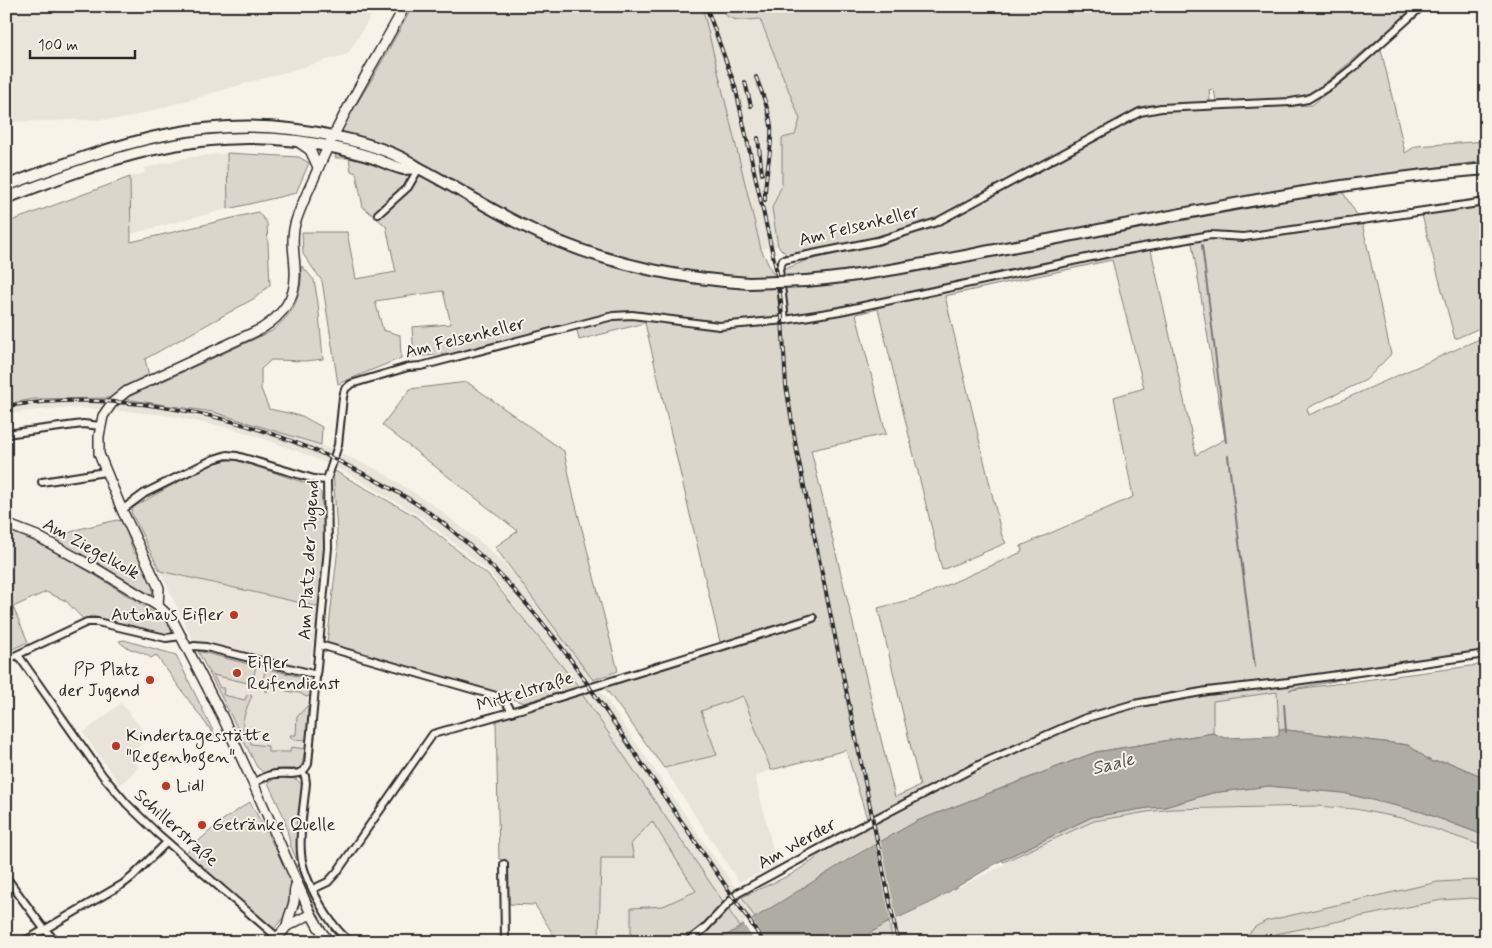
<svg xmlns="http://www.w3.org/2000/svg" width="1492" height="948" font-family="Mynerve,sans-serif">
<style>
.built{fill:#e8e4da}
.green{fill:#dad6cc;stroke:#82807c;fill-rule:evenodd}
.water{fill:#afaca4;stroke:#7a7874}
.pier{fill:#f7f3e8}
.lines{fill:none;stroke-linecap:round;stroke-linejoin:round}
.stream{stroke:#7a7874;stroke-width:2}
.street-casing{stroke:#2b2b2b;stroke-width:10}
.secondary-casing{stroke:#2b2b2b;stroke-width:12}
.primary-casing{stroke:#2b2b2b;stroke-width:14}
.street{stroke:#f7f3e8;stroke-width:6}
.secondary{stroke:#f7f3e8;stroke-width:9}
.primary{stroke:#f7f3e8;stroke-width:10}
.rail-casing{stroke:#2b2b2b;stroke-width:4}
.rail{stroke:#f7f3e8;stroke-width:2;stroke-dasharray:5.5;stroke-linecap:butt}
.primary-bridge-casing{stroke:#2b2b2b;stroke-width:14;stroke-linecap:butt}
.primary-bridge{stroke:#f7f3e8;stroke-width:10}
.poi-dot{fill:#c8321e;stroke:#f7f3e8;stroke-width:2}
.labels{text-anchor:middle;dominant-baseline:central;stroke-width:4;stroke-linejoin:round;paint-order:stroke}
.street-label{font-size:18px;fill:#2b2b2b;stroke:#f7f3e8}
.poi-label{font-size:18px;fill:#2b2b2b;stroke:#f7f3e8;text-anchor:start}
.water-label{font-size:19px;font-style:italic;fill:#53524f;stroke:#f7f3e8}
</style>
<rect width="100%" height="100%" fill="#f7f3e8"/>
<filter id="ink" filterUnits="userSpaceOnUse"><feTurbulence type="fractalNoise" baseFrequency=".02" numOctaves="2"/><feDisplacementMap in="SourceGraphic" scale="10" xChannelSelector="R" yChannelSelector="G"/><feConvolveMatrix kernelMatrix="1 2 1 2 8 2 1 2 1" color-interpolation-filters="sRGB"/></filter>
<g filter="url(#ink)">
<!-- built -->
<g class="built">
<polygon points="6,6 377,6 348,54 123,119 6,122"/>
<polygon points="702,6 720,6 723,13 759,19 800,119 795,135 782,138 782,185 772,208 778,246 761,249 704,23 706,22"/>
<polygon points="227,153 228,209 130,234 130,177 145,173 144,168 185,158"/>
<polygon points="69,398 110,398 148,402 213,412 269,428 321,445 378,470 432,504 484,545 519,579 593,680 772,942 750,942 582,694 489,572 423,518 347,473 310,456 273,442 234,429 165,415 102,409 69,408 29,411 6,414 6,404 34,399"/>
<polygon points="160,571 319,607 311,657 302,765 257,767 198,651"/>
<polygon points="1277,692 1280,736 1225,738 1213,733 1212,701"/>
<polygon points="743,696 771,770 755,776 777,866 739,882 664,768 717,755 701,711"/>
<polygon points="121,703 149,738 129,755 139,767 120,785 83,733"/>
<polygon points="1317,806 1380,813 1406,819 1486,847 1486,942 887,942 892,938 889,922 1004,865 1003,862 1094,821 1147,812 1172,809"/>
<polygon points="652,821 696,891 663,906 631,908 631,942 599,942 601,858 631,844"/>
<polygon points="303,933 312,935 317,942 289,942 296,935"/>
</g>
<!-- green -->
<g class="green">
<path d="M413,6H702L761,249L773,274L805,261L845,252L944,223L949,218L1133,118L1154,112L1312,105L1381,49L1405,153L1416,146L1486,141V161L1336,181L1362,223L1391,354L1366,380L1307,408L1309,415L1486,336V651L1289,690L1486,664V778L1448,762H1432L1408,745L1279,729L1277,692L1213,701V733L1096,752L917,821L755,918L742,897L790,875L814,860L820,853L869,825L846,750L771,770L743,696L701,711L717,755L664,768L603,685L812,622L810,616L720,642L645,323L579,340L575,321L458,353L414,357L412,327L451,324L443,291L375,301L383,330L400,335L401,358L338,384L322,281L303,254L302,232H347L356,279L396,272L386,226L363,207L356,173L351,171L349,158H335L342,127L372,79ZM1192,243L1225,439L1196,455L1151,250ZM1112,260L1144,388L1114,397L1133,497L1021,546L1022,552L920,597L878,608L920,786L895,797L811,450L886,434L856,314L878,309L942,570L1006,543L1002,536L945,296Z"/>
<path d="M720,6H1418L1307,98L1220,104L1216,101L1214,89L1209,90L1210,100L1206,104L1147,105L1135,109L1110,126L957,209L932,220L845,246L787,255L778,246L772,208L782,185V138L795,135L800,119L760,19C743,20 727,24 720,6Z"/>
<polygon points="227,153 299,157 309,163 296,193 228,209"/>
<polygon points="130,177 131,242 258,212 267,223 270,285 255,298 145,359 149,376 124,388 110,398 34,399 6,404 6,223"/>
<polygon points="1486,205 1486,325 1455,339 1422,215"/>
<path d="M302,266L314,280L318,303L323,359L306,361L271,360L261,369V389L269,409L302,416L322,427L321,445L213,412L124,399L272,331C296,311 301,297 302,266Z"/>
<polygon points="467,382 564,451 573,494 618,671 593,680 495,547 518,531 382,425 410,389"/>
<polygon points="234,459 314,486 321,493 325,538 319,607 160,571 131,512 134,507 209,464"/>
<polygon points="333,470 415,516 488,575 579,687 523,703 488,690 327,643 338,548"/>
<polygon points="117,520 123,522 134,553 139,556 153,586 152,594 146,593 53,539 79,529"/>
<path d="M6,529C63,552 115,588 167,621L171,626L172,631L169,634H163L92,616L83,619L66,601L46,592L13,607L28,642L6,652Z"/>
<path d="M124,640L176,655L217,739L156,655L151,658C142,650 126,651 119,641Z"/>
<path d="M198,651L256,666L252,684L213,675L220,688H224L223,695L245,700L247,694L252,696C247,706 235,734 250,739L251,744L268,746V752H290L291,747L305,749L302,765L298,769H276L264,773L257,767Z"/>
<path d="M268,669L305,678L312,687L310,696L306,697L300,693L286,691L283,688L268,686L267,692C260,688 264,677 265,670Z"/>
<polygon points="582,694 724,903 699,928 681,942 631,942 631,908 663,906 696,891 652,821 631,844 634,858 601,858 599,942 558,942 535,905 509,904 508,862 499,859 496,721"/>
<polygon points="308,705 307,738 305,740 292,739 290,735 296,735 297,717"/>
<polygon points="277,777 296,779 302,785 297,849 298,863 291,847 284,817 268,783"/>
<polygon points="1269,786 1343,793 1422,812 1486,836 1486,847 1406,819 1355,809 1317,806 1172,809 1147,812 1094,821 1003,862 1002,860 1092,817 1148,808 1165,807 1212,793"/>
<polygon points="250,802 290,875 292,895 284,917 273,930 184,854 220,822"/>
<polygon points="1473,880 1486,882 1486,900 1472,898 1442,900 1276,934 1262,942 1241,942 1255,927 1266,921 1438,882"/>
<polygon points="728,909 741,928 716,942 694,942"/>
<polygon points="889,922 892,938 887,942 849,942"/>
</g>
<!-- water -->
<polygon class="water" points="1279,729 1408,745 1432,762 1448,762 1486,778 1486,836 1422,812 1343,793 1269,786 1212,793 1165,807 1148,808 1092,817 1002,860 930,903 889,922 855,942 716,942 851,858 917,821 1096,752 1213,733 1225,738 1279,736"/>
<!-- pier -->
<g class="pier">
<polygon points="880,839 897,921 891,924 875,842"/>
<polygon points="751,918 767,942 755,942 743,923"/>
</g>
<g class="lines">
<!-- stream -->
<g class="stream">
<polyline points="1202,245 1226,442"/>
<polyline points="1228,456 1255,667"/>
<polyline points="1284,704 1286,732"/>
</g>
<defs>
<g id="street">
<polyline points="378,214 408,187 419,168"/>
<polyline points="785,320 779,269 783,260 877,241 937,222 1140,112 1161,108 1291,102 1308,99 1331,85 1354,67 1422,6"/>
<polyline points="6,434 83,424 101,426"/>
<polyline points="42,482 105,472"/>
<polyline points="122,510 145,493 214,459 227,455 237,456 314,479 327,480"/>
<polyline points="320,645 496,696 506,702 512,712"/>
<polyline points="188,648 194,646 206,647 317,675"/>
<polyline points="18,655 103,776 127,804 158,834 277,937"/>
<polyline points="6,660 87,622 97,622 166,638 182,636"/>
<path d="M302,772L305,776L306,783C304,806 299,830 301,853C302,877 330,928 351,942"/>
<path d="M253,783C260,780 268,774 276,774C289,772 301,779 308,764L328,548L327,480L338,445L343,397L345,389L351,384L408,367L421,366L613,316L632,315L719,326L785,320L840,311L1110,253L1210,235L1244,237L1486,202"/>
<polyline points="504,864 505,942"/>
<polyline points="6,877 44,929 57,942"/>
<polyline points="313,889 328,882 337,872 433,734 531,706 813,618"/>
<polyline points="23,942 123,884 132,877 167,842"/>
<polyline points="687,942 704,929 738,893 854,830 983,763 1083,719 1134,704 1207,691 1288,682 1486,654"/>
</g>
<g id="secondary">
<polyline points="297,141 310,150 318,167"/>
<polyline points="6,524 37,536 95,568 158,606 172,619 222,716 253,783 311,914 319,928 329,942"/>
<path d="M158,606L159,588L122,510L99,454V436L103,416L112,403L127,391L261,329C280,317 295,300 295,277C296,259 290,242 295,224C300,208 307,193 314,178C339,118 374,63 405,6"/>
<path d="M287,926C288,918 292,910 294,902C295,895 293,890 297,883"/>
<polyline points="274,942 287,926 311,914"/>
</g>
<g id="primary">
<path d="M6,186C121,142 217,107 342,138C369,144 396,152 419,168C454,186 487,208 522,225C594,261 669,278 749,283"/>
<path d="M6,198C103,161 191,127 297,141C320,144 343,149 364,155C376,158 393,167 404,169C408,169 414,168 419,168"/>
<path d="M806,281C875,275 943,260 1011,247C1168,217 1326,182 1486,169"/>
</g>
</defs>
<!-- street casing -->
<use href="#street" class="street-casing"/>
<!-- secondary casing -->
<use href="#secondary" class="secondary-casing"/>
<!-- primary casing -->
<use href="#primary" class="primary-casing"/>
<!-- street -->
<use href="#street" class="street"/>
<!-- secondary -->
<use href="#secondary" class="secondary"/>
<!-- primary -->
<use href="#primary" class="primary"/>
<defs>
<g id="rail">
<polyline points="706,6 735,86 777,273 781,301 786,386 797,452 898,942"/>
<path d="M756,77C762,93 769,109 771,126C773,151 764,175 765,200"/>
<polyline points="745,82 751,106"/>
<polyline points="758,138 762,174"/>
<path d="M6,406C130,388 259,417 368,476C388,487 409,498 427,511C484,552 530,604 571,660L764,942"/>
</g>
</defs>
<!-- rail casing -->
<use href="#rail" class="rail-casing"/>
<!-- rail -->
<use href="#rail" class="rail"/>
<defs>
<polyline id="primary-bridge" points="749,283 806,281"/>
</defs>
<!-- primary-bridge casing -->
<use href="#primary-bridge" class="primary-bridge-casing"/>
<!-- primary-bridge -->
<use href="#primary-bridge" class="primary-bridge"/>
</g>
</g>
<!-- markers -->
<g class="poi-dot">
<circle cx="234" cy="615" r="5"/>
<circle cx="237" cy="673" r="5"/>
<circle cx="150" cy="680" r="5"/>
<circle cx="116" cy="746" r="5"/>
<circle cx="166" cy="786" r="5"/>
<circle cx="202" cy="825" r="5"/>
</g>
<g class="labels">
<!-- street labels -->
<g class="street-label">
<text transform="translate(859 226) rotate(-14)">Am Felsenkeller</text>
<text transform="translate(465 338) rotate(-14)">Am Felsenkeller</text>
<text transform="translate(91 549) rotate(29)">Am Ziegelkolk</text>
<text transform="translate(309 560) rotate(-87)">Am Platz der Jugend</text>
<text transform="translate(525 692) rotate(-17)">Mittelstraße</text>
<text transform="translate(176 828) rotate(42)">Schillerstraße</text>
<text transform="translate(797 844) rotate(-29)">Am Werder</text>
</g>
<!-- poi labels -->
<g class="poi-label">
<text x="224" y="615" text-anchor="end">Autohaus Eifler</text>
<text x="247" y="663">Eifler<tspan x="247" dy="21">Reifendienst</tspan></text>
<text x="140" y="670" text-anchor="end">PP Platz<tspan x="140" dy="21">der Jugend</tspan></text>
<text x="126" y="736">Kindertagesstätte<tspan x="126" dy="21">"Regenbogen"</tspan></text>
<text x="176" y="786">Lidl</text>
<text x="212" y="825">Getränke Quelle</text>
</g>
<!-- water labels -->
<g class="water-label">
<text transform="translate(1113 764) rotate(-14)">Saale</text>
</g>
</g>
<!-- margin -->
<rect width="1492" height="948" fill="none" stroke="#f7f3e8" stroke-width="25"/>
<rect x="12" y="12" width="1467" height="923" fill="none" stroke="#2b2b2b" stroke-width="2" filter="url(#ink)"/>
<!-- scale -->
<path d="M30 50v8h105v-8" fill="none" stroke="#2b2b2b" stroke-width="2.5"/>
<text x="38" y="50" font-size="15" fill="#2b2b2b" stroke="#f7f3e8" stroke-width="4" paint-order="stroke">100 m</text>
</svg>
